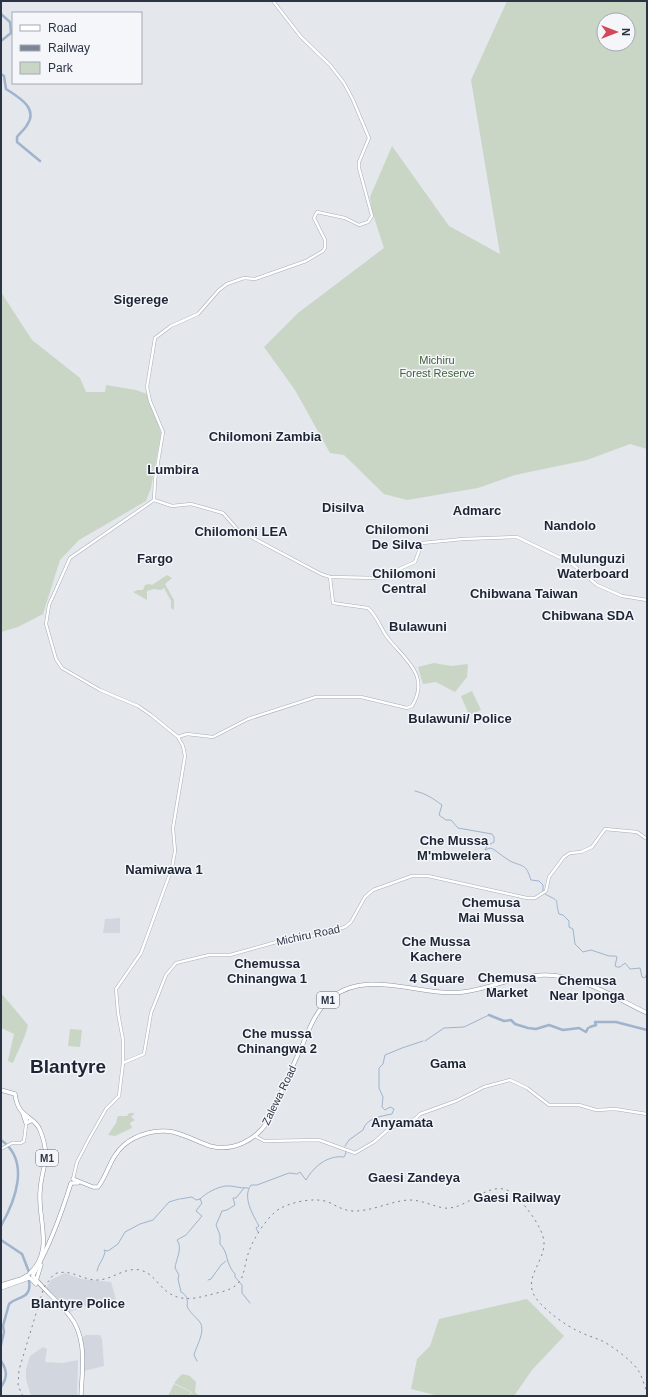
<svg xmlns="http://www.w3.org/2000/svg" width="648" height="1397" font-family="Helvetica,sans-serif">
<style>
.built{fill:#d2d6de}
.green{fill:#c9d6c5;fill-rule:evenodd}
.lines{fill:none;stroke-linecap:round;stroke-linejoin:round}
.stream{stroke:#9fb4cc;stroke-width:1}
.river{stroke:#9fb4cc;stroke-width:2.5}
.secondary-casing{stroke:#a9aeb7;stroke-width:3.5}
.highway-casing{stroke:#8b94a3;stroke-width:4.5}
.secondary{stroke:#fff;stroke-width:2.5}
.highway{stroke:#fff;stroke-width:3.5}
.rail{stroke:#7d8696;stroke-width:1;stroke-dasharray:2 4;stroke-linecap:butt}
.labels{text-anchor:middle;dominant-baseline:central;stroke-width:3;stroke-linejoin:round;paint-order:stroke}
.shield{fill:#f4f6f9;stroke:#676e7b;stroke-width:1}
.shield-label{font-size:10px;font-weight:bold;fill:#2b3445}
.park-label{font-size:11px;fill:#3f6138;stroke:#f4f6f9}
.street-label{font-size:11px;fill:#2b3445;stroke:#f4f6f9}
.quarter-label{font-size:13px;font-weight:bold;fill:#1d2536;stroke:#f4f6f9}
.town-label{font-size:19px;font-weight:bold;fill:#1d2536;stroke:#f4f6f9}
</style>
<rect width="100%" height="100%" fill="#e4e7ec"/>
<!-- built -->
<g class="built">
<polygon points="120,918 120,933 103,933 105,919"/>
<polygon points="65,1273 81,1279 111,1282 116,1300 110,1303 89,1305 70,1312 46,1288 51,1280"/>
<polygon points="86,1335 100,1335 102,1339 104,1366 84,1371 83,1337"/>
<polygon points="43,1347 47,1349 45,1362 63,1363 78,1360 77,1396 31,1396 26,1379 26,1369 30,1356"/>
</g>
<!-- green -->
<g class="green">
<path d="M507,1H647V449L630,444L587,460L515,475L478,488L407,500L384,494L344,455L330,453L295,390L264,347L298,313L384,248L372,211L370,197L392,146L449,226L500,254L471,80ZM604,20H628V44H604Z"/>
<polygon points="1,292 32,340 80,378 86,392 105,392 106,385 136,390 147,394 161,433 151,488 146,501 79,540 60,560 43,614 18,627 1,632"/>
<polygon points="167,575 172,578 165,584 174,600 174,610 171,608 171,601 164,588 161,590 154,589 147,591 147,600 133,592 138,590 143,590 145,585 149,584 152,585"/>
<polygon points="434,663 451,666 468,664 467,677 455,692 436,682 423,684 418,667"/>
<polygon points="472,691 481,710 469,715 461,696"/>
<path d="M1,993L28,1025C25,1039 18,1050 13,1063L8,1061L14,1034L1,1028Z"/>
<polygon points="70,1029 82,1030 80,1047 68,1046"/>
<polygon points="129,1113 135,1113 131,1117 135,1120 130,1123 132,1128 115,1136 108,1135 116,1123 118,1116 127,1116"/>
<polygon points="527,1299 564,1336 532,1370 514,1396 439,1396 411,1389 417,1359 430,1346 439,1319"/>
<polygon points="182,1374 190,1376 196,1382 195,1392 199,1396 189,1396 192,1392 174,1383"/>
<polygon points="174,1384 191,1392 188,1396 168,1396"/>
</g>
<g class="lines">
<!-- stream -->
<g class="stream">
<path d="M415,791C427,794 432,798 442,805L439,815L446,820H451L458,828L492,834L494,837V842L487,846L485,850L490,848L493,849C499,853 506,859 512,862C525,867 526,865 531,880L539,881L543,885V891"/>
<path d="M545,894C562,903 554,897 559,914L563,915L569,921V927L573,929L575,944L583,952L591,950L609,956H615L617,957L615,966L617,967H620L625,963L630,969L640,968L642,977L645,978L647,973"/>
<polyline points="425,1041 444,1028 464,1027 489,1015"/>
<path d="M345,1146L349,1140L363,1130C366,1118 382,1116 392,1114L394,1109L390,1107L385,1110L382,1107L383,1097L379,1088V1068L383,1064L385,1055L402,1048L423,1041"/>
<path d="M244,1188L236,1198H233L235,1205L227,1210L222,1211L216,1225L220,1235V1244C229,1253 225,1263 235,1274V1277L242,1285V1293L250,1303"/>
<path d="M180,1199L192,1197L196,1200L200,1199C206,1193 217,1187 226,1186C232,1185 241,1189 248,1188"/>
<path d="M258,1232L256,1228L259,1226C253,1215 242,1197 251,1185H257L289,1173L297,1174L300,1172L306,1180C314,1166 328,1155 344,1157L346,1153L345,1150"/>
<path d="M97,1271C98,1264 104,1259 105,1252L104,1250L108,1251L118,1244L125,1232L140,1224L153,1220L169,1202L179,1199"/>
<polyline points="208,1280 211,1279 221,1265 226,1261"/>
<polyline points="1,1344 1,1341"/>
<path d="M197,1361L194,1355C196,1346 207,1330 199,1321C195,1316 190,1313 187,1306C188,1300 187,1295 181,1292L178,1279L179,1275L175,1268C176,1259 183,1248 177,1240L186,1235L202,1216L196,1211L202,1203L200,1199"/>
<path d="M1,1362C8,1372 7,1378 1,1388"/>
</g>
<!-- river -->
<g class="river">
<polyline points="1,14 10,22 11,33 1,41"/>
<path d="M1,74L4,76L6,89C18,97 39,108 27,125C25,129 20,133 17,137V142L40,161"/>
<polyline points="489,1015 504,1021 511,1020 515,1024 528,1028 536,1029 549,1025 563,1030 579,1028 586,1032 588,1028"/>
<polyline points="590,1027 596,1025 595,1022 616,1022 647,1030"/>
<path d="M1,1140C31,1161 15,1201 1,1226"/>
<polyline points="1,1240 22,1254 29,1272"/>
<path d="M1,1345L4,1332L3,1326L9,1304C18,1296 32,1299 29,1281"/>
<path d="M1,1361C7,1370 8,1377 1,1387"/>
</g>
<defs>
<g id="secondary">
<polyline points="154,500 172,506 191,504 223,513 238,530 321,574 330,577 379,578 415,562 422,543 463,539 517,537 571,563 597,585 622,596 647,600"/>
<path d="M178,737L187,734L213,737L248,719L316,697H361L407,708L412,706C431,675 404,659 387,637C380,627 377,616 368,608L333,603L330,577"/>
<polyline points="123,1063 144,1054 151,1013 166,975 176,963 209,955 230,955 280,941 322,934 345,927 351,922 365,897 373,890 412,876 428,876 527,898 535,898 546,891 549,877 564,857 570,853 581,852 592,847 605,829 637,832 647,839"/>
<polyline points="255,1136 264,1141 319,1140 355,1153 374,1142 390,1128 415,1119 420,1114 456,1101 484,1087 510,1080 527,1088 549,1105 579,1105 596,1110 615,1109 647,1114"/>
<polyline points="1,1149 12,1143 21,1143 24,1141 27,1117"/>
<polyline points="73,1179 77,1162 89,1139 106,1109 119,1096 123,1063 123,1040 118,1013 116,989 141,953 172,868 175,851 173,828 185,756 183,746 178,737 151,715 138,706 100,690 62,668 56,659 46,624 49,605 70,558 154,500 155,480 163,432 150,401 147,387 155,338 171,326 198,314 219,290 227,284 244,278 255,279 306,261 323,251 325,248 325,240 314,218 317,212 345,218 359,225 368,222 372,216 359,168 359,162 369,138 353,100 344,83 330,65 301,37 273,1"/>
</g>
<g id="highway">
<path d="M1,1090L15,1094C18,1119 34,1115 40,1130C52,1160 41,1166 40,1193C38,1220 54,1251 30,1273"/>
<polyline points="23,1114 26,1123 31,1121"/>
<path d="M73,1179L93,1187H98C108,1174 110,1157 124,1145C137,1134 156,1129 173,1132C186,1135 198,1142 210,1146C233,1152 256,1140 268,1121C280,1097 290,1071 302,1046C309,1029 316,1010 331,998C368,968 421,997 463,992C497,988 521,971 558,976C590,981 618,999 647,1013"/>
<path d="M33,1275C48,1249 62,1212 71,1183H78"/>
<path d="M33,1276C44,1290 58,1301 69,1315C88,1337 82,1370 81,1396"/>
<polyline points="30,1278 36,1284"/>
<polyline points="36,1281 41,1265"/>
<polyline points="1,1285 21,1279 28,1275"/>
<polyline points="1,1288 29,1278"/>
</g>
</defs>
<!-- secondary casing -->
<use href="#secondary" class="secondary-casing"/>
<!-- highway casing -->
<use href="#highway" class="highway-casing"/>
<!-- secondary -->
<use href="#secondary" class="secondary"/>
<!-- highway -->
<use href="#highway" class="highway"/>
<!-- rail -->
<path class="rail" d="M23,1396L18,1386L19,1370L44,1287L54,1274C71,1268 81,1280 97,1280C112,1280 124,1267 140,1270C148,1272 153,1277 159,1284C178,1306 196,1298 221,1292C249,1285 241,1269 250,1249C254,1237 270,1213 281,1208C292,1202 315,1197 328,1202C337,1206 344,1211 354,1211C373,1211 391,1201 409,1200C422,1200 432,1206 444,1208C470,1211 493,1171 518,1198C527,1208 543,1228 544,1242C545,1264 519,1280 539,1302C549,1313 565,1325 578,1331C585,1335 593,1337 600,1340C610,1344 632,1361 638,1370C642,1376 644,1385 647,1392"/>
</g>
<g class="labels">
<!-- shield labels -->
<g class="shield">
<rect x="317" y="992" width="22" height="16" rx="3"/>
<rect x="36" y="1150" width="22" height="16" rx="3"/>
</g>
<g class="shield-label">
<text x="328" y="1000">M1</text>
<text x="47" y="1158">M1</text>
</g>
<!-- park labels -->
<g class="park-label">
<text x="437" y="360">Michiru<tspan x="437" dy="13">Forest Reserve</tspan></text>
</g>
<!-- street labels -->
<g class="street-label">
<text transform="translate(308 935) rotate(-12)">Michiru Road</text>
<text transform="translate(279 1095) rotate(-64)">Zalewa Road</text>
</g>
<!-- quarter labels -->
<g class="quarter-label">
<text x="141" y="299">Sigerege</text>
<text x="265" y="436">Chilomoni Zambia</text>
<text x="173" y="469">Lumbira</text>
<text x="343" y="507">Disilva</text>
<text x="477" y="510">Admarc</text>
<text x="570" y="525">Nandolo</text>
<text x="397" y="529">Chilomoni<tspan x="397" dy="15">De Silva</tspan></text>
<text x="241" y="531">Chilomoni LEA</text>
<text x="155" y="558">Fargo</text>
<text x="593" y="558">Mulunguzi<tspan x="593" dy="15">Waterboard</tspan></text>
<text x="404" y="573">Chilomoni<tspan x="404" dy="15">Central</tspan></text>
<text x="524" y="593">Chibwana Taiwan</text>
<text x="588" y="615">Chibwana SDA</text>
<text x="418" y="626">Bulawuni</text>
<text x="460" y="718">Bulawuni/ Police</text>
<text x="454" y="840">Che Mussa<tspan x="454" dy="15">M'mbwelera</tspan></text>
<text x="164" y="869">Namiwawa 1</text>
<text x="491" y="902">Chemusa<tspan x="491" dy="15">Mai Mussa</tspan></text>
<text x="436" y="941">Che Mussa<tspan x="436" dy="15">Kachere</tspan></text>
<text x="267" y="963">Chemussa<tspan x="267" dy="15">Chinangwa 1</tspan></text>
<text x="507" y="977">Chemusa<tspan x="507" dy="15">Market</tspan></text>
<text x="437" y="978">4 Square</text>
<text x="587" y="980">Chemusa<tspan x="587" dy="15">Near Iponga</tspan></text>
<text x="277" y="1033">Che mussa<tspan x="277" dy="15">Chinangwa 2</tspan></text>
<text x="448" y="1063">Gama</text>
<text x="402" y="1122">Anyamata</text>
<text x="414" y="1177">Gaesi Zandeya</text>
<text x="517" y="1197">Gaesi Railway</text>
<text x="78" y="1303">Blantyre Police</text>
</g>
<!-- town labels -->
<g class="town-label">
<text x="68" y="1066">Blantyre</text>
</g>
</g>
<!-- border -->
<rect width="648" height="1397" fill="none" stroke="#2b3445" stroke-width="4"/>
<!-- legend -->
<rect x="12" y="12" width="130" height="72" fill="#f4f6f9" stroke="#a4a8b1"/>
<rect x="20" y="25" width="20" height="6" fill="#ffffff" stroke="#a4a8b1"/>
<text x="48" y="32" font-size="12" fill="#2b3445">Road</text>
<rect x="20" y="45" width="20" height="6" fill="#7d8696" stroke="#a4a8b1"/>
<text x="48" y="52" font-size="12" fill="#2b3445">Railway</text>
<rect x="20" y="62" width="20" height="12" fill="#c9d6c5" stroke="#a4a8b1"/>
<text x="48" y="72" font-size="12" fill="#2b3445">Park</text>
<!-- north arrow -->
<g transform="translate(616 32) rotate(90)"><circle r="19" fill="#f4f6f9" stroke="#a4a8b1"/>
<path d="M0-3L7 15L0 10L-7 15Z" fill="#d1495b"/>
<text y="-6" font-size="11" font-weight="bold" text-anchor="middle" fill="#2b3445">N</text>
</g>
</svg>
